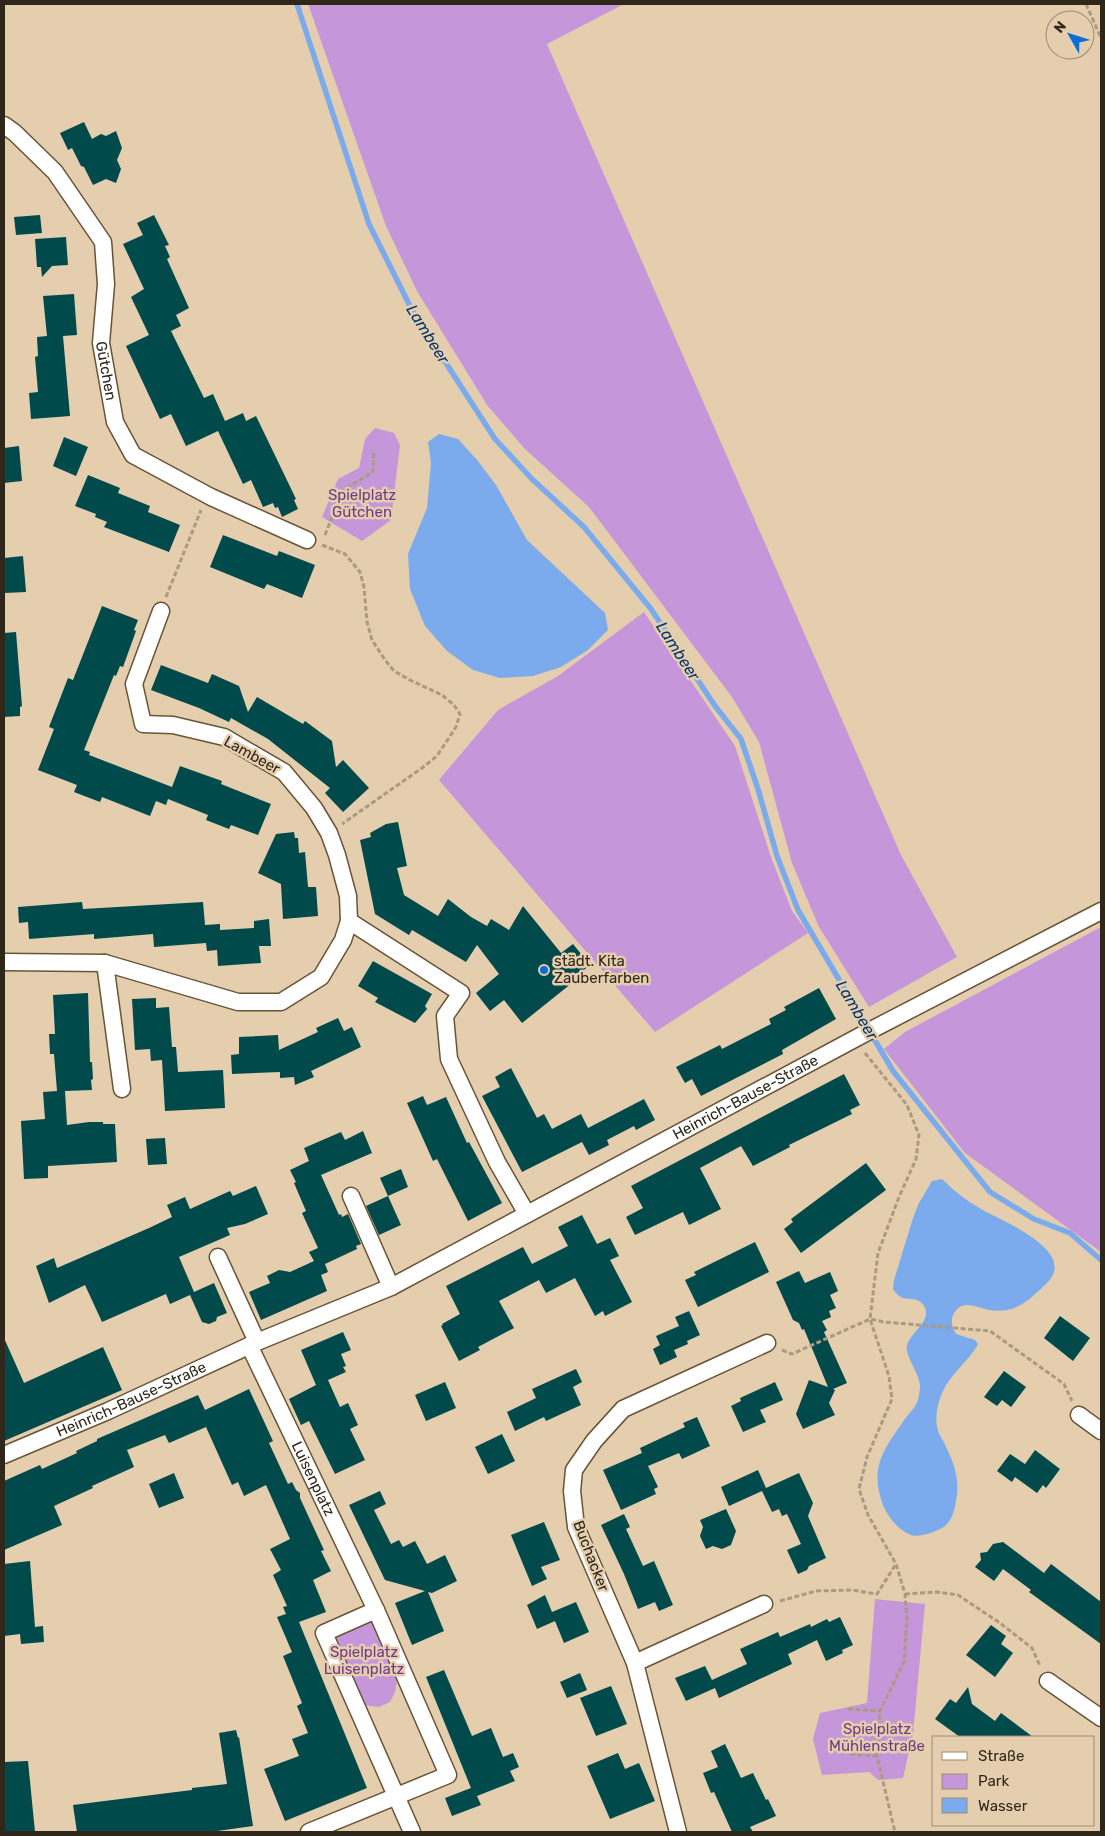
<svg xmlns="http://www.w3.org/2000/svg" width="1105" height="1836" font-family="Rubik,sans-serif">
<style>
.green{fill:#c596d9}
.water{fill:#7babec}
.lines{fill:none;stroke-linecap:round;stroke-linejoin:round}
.stream{stroke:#7babec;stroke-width:5.5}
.building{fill:#004a4b}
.minor-casing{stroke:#685437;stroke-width:19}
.path{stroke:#ac9a80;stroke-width:3;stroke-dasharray:5 2.5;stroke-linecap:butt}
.minor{stroke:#fff;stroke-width:16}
.poi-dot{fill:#0a6ed6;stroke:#e5ceae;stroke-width:2}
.labels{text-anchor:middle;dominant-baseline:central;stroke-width:5;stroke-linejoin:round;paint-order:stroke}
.street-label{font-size:15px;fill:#30271b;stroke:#e5ceae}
.park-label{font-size:15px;fill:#733989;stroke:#e5ceae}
.poi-label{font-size:15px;fill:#30271b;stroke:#e5ceae;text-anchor:start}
.water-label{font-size:16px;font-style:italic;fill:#03366e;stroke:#e5ceae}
</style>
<rect width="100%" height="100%" fill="#e5ceae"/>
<!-- green -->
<g class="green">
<polygon points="308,4 624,4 547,44 901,855 957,957 869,1007 819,927 792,863 759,742 732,697 589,507 525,449 487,405 417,291 386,226"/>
<polygon points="375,428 394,433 400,445 391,520 362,541 322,517 338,479 359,468 365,439"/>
<polygon points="644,612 735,746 771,857 792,911 808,933 655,1032 439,780 498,710 558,676"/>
<polygon points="1101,927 1101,1252 965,1153 884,1049 905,1032"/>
<polygon points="875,1599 925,1604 913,1734 903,1778 878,1780 869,1772 822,1775 813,1739 820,1713 867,1703"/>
<polygon points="369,1620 373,1623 397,1680 395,1692 390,1702 379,1707 364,1705 332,1641 334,1633"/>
</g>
<!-- water -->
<g class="water">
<polygon points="439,434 458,439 478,461 496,485 527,540 605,613 608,630 588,650 561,667 533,676 500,678 473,670 447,651 425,626 410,589 408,554 427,508 431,463 428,442"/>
<path d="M942,1179C953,1190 967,1201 981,1209C1002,1221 1082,1252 1045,1285C1034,1295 1023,1307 1007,1310C1001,1311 991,1311 985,1309C974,1306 962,1300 954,1313C950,1321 952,1327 956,1334L975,1340L978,1344C969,1361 950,1374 942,1393C938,1403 934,1418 938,1430C939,1435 944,1441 946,1447C955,1465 960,1481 956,1501C955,1509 952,1520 946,1525C940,1531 919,1538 911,1535C898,1530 888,1517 883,1505C869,1467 884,1449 905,1419C909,1413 916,1407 918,1400C919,1396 920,1389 920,1385C919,1373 905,1356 907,1346C910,1332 933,1321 924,1306C918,1296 908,1301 901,1297C897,1295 895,1292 893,1289L894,1280L913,1218L919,1203L932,1181Z"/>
</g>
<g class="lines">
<!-- stream -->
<polyline class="stream" points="297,4 369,224 413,312 495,439 532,479 584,527 651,609 715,706 741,739 758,789 777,856 798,910 893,1071 990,1192 1034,1219 1070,1233 1101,1260"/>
</g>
<!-- building -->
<g class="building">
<polygon points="84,122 92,139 101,134 106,136 116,131 122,148 117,160 121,169 116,183 106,179 93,185 84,167 81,166 72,148 68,150 60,133"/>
<polygon points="40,215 42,233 16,235 14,217"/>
<polygon points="154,215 169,245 165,246 170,257 167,259 189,308 176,315 181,326 171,331 204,398 213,394 225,421 243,413 246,421 256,416 296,499 294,500 298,509 282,517 278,507 275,508 273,503 263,507 251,480 243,484 218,431 186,446 171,414 160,419 126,346 149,335 131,297 144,289 123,244 143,235 137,223"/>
<polygon points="66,237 68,265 52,266 42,277 41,267 37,267 35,239"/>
<polygon points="74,294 77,335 63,336 70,416 31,419 29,393 38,392 35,357 38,356 37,337 47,336 43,296"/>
<polygon points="64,437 88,447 76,476 53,466"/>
<polygon points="19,446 22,481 4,483 4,448"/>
<polygon points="88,475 120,488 118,493 150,506 148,512 180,525 169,552 104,527 107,522 95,517 96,514 75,506"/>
<polygon points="223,535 277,556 279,551 315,565 302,598 267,584 264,589 210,567"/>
<polygon points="23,556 26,592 4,593 4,558"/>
<polygon points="102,606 138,620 134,630 136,631 123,667 120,666 116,676 114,675 84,750 90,752 89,755 172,787 180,766 222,781 221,784 271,804 258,835 231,825 229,829 206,820 208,815 168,799 166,805 156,801 150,816 102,797 100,802 74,792 77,785 38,770 54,729 49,727 68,678 73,680"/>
<polygon points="16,632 22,706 20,707 20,716 4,717 4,633"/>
<polygon points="161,665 208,683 212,674 239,686 248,712 257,697 303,724 305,721 332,741 336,767 343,760 369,788 343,812 325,793 330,788 268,739 231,718 229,722 199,708 151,690"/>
<polygon points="398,822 407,866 397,868 404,895 438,916 448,899 471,917 487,926 491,919 509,930 523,906 561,953 573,944 590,965 575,977 577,979 522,1023 504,1000 490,1011 476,993 499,974 477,945 466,962 412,930 409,935 375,914 360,840 371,837 370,833 386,824"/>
<polygon points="294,832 295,838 298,838 299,853 305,852 308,887 316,887 318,916 283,919 281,884 258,873 276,834"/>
<polygon points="82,902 83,909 203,902 205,925 220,924 220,930 254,928 254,921 269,919 271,946 259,946 261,963 218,966 217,950 207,951 206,943 154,947 153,934 94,939 94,934 29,939 28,922 19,923 18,907"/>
<polygon points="373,961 432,994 425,1006 427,1009 415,1023 375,1002 378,998 358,986"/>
<polygon points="819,988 836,1019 782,1050 783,1054 701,1096 692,1079 685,1083 676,1067 720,1045 722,1049 771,1024 769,1019 786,1010 784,1007"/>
<polygon points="88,993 90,1062 92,1062 93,1079 91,1080 92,1090 65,1091 67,1125 89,1122 103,1122 103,1124 115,1124 117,1162 48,1166 48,1178 24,1179 21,1121 45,1119 43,1092 57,1091 54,1054 50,1054 49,1034 55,1034 53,995"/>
<polygon points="156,998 156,1008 169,1007 172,1047 176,1047 178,1072 223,1070 225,1108 165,1111 162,1060 151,1061 150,1049 135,1050 132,999"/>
<polygon points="338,1018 344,1031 352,1027 361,1047 311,1071 314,1077 295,1085 294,1077 280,1078 280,1072 232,1074 231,1055 239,1054 239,1037 278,1035 279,1050 318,1032 316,1028"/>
<polygon points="511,1068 537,1118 544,1114 552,1129 581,1114 588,1128 644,1099 655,1120 636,1130 634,1126 607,1140 609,1145 589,1155 582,1142 522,1172 482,1096 500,1087 495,1077"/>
<polygon points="844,1074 860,1105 850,1110 852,1114 789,1145 790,1147 753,1166 741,1146 700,1168 721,1209 689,1225 683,1212 635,1235 626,1217 643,1208 631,1186"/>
<polygon points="423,1096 427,1105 446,1097 467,1143 469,1142 502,1203 468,1221 437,1159 433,1161 407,1103"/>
<polygon points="363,1131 372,1153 321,1175 339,1215 341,1214 342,1217 348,1214 361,1244 356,1246 357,1249 325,1264 328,1272 321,1275 327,1291 261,1320 249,1292 270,1283 267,1276 279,1270 290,1272 314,1261 309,1252 318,1248 302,1213 306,1211 294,1183 296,1182 290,1170 309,1161 304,1148 341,1132 345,1140"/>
<polygon points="165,1138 167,1164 148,1165 146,1139"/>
<polygon points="866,1163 886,1190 801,1253 784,1229 793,1222 791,1219"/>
<polygon points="401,1169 408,1187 388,1196 401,1225 379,1235 366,1206 388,1196 380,1178"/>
<polygon points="256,1186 268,1214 245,1224 227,1228 230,1235 179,1257 194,1292 214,1283 227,1313 217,1317 216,1321 209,1324 202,1322 190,1295 170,1304 166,1294 102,1322 85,1285 49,1303 36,1266 54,1258 57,1268 149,1228 172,1217 167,1205 185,1197 190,1209 230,1191 233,1196"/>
<polygon points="582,1215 597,1244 610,1238 619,1256 610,1260 632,1302 605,1316 603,1311 595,1316 575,1278 546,1293 539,1280 499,1301 514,1328 478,1347 480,1350 459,1361 441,1326 443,1325 442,1324 460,1314 446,1286 523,1247 532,1264 568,1246 558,1227"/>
<polygon points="755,1242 769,1272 698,1307 685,1280 696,1275 694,1272"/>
<polygon points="799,1271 805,1283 830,1272 838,1291 830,1295 836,1308 829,1311 831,1317 822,1321 827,1330 824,1332 847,1383 833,1389 835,1390 829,1403 835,1415 803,1429 796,1414 809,1380 828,1387 804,1329 802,1330 799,1323 793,1320 776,1282"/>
<polygon points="689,1311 700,1335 687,1341 688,1344 674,1350 677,1357 660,1365 653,1349 660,1345 656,1336 679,1326 675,1317"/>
<polygon points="1060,1316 1090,1338 1073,1361 1044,1338"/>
<polygon points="343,1332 351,1350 341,1354 346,1366 343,1367 346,1372 328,1380 340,1407 348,1403 358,1425 350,1429 365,1460 335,1474 309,1421 301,1425 289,1399 316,1385 301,1350"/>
<polygon points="4,1338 24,1383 103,1347 122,1390 4,1441"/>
<polygon points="576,1369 582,1382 573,1387 581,1405 546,1421 544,1417 515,1431 507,1412 536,1398 532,1389"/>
<polygon points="1004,1371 1026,1387 1011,1407 1002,1400 997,1406 984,1397"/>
<polygon points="445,1382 456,1408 426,1421 415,1395"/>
<polygon points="775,1382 783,1400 760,1410 766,1422 743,1432 731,1406 741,1401 740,1398"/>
<polygon points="249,1389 273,1441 269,1443 288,1484 292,1482 296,1490 300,1493 300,1498 324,1550 321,1551 331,1571 313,1580 326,1612 299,1622 367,1788 285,1821 264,1769 299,1756 292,1739 308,1733 297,1706 302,1703 283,1656 292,1652 277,1617 286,1614 283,1607 287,1606 273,1575 281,1570 270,1549 290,1539 266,1485 244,1496 238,1482 232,1485 206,1427 169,1443 165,1435 127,1450 134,1467 92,1486 93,1488 54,1506 62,1525 4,1550 4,1481 40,1465 42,1469 77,1453 76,1451 97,1441 97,1439 198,1395 205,1410"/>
<polygon points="697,1417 710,1446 682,1459 679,1453 648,1466 658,1487 654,1489 656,1494 621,1510 603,1470 642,1453 640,1448 685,1427 683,1423"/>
<polygon points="502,1434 515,1461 488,1474 475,1447"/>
<polygon points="1035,1450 1060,1469 1046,1488 1043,1485 1037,1493 1015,1477 1012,1482 997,1471 1010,1454 1025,1464"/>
<polygon points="758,1470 766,1488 799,1473 813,1503 808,1516 826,1558 809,1566 807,1570 798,1574 787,1550 801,1544 787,1514 782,1516 779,1509 772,1512 762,1491 729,1506 721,1487"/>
<polygon points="174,1473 184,1498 159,1508 149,1484"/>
<polygon points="380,1491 386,1504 374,1510 391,1544 399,1540 403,1547 415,1541 427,1564 445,1555 457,1581 432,1593 428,1592 444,1631 412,1645 395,1603 425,1591 385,1580 349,1505"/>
<polygon points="726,1509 736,1531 731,1545 722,1549 713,1546 706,1549 700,1536 703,1527 700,1520"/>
<polygon points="624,1514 630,1527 626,1529 643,1566 654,1561 673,1605 659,1611 655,1602 638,1609 624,1574 601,1525"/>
<polygon points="544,1522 560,1560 541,1567 547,1579 532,1586 511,1535"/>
<polygon points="1003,1542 1044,1573 1051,1564 1101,1602 1101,1644 1029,1592 1031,1590 1003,1569 994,1581 975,1567 981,1560 980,1553 987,1552 993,1544"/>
<polygon points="30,1561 35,1627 43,1626 44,1642 21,1644 20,1634 4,1636 4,1564"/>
<polygon points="545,1595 552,1612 576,1602 589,1632 564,1643 555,1621 537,1629 527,1605"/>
<polygon points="840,1617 853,1645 842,1650 843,1653 826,1661 817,1640 788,1654 792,1664 719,1698 715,1688 686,1701 675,1678 705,1666 712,1680 747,1664 740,1649 778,1632 780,1637 810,1624 811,1627 827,1619 829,1622"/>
<polygon points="991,1625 1006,1636 1001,1644 1013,1653 995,1677 966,1655"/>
<polygon points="444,1670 472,1736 491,1728 503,1757 513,1753 519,1767 510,1771 515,1781 477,1796 481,1805 452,1816 445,1798 471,1788 426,1677"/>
<polygon points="580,1673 587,1690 567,1698 560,1682"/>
<polygon points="611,1686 627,1724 596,1736 580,1698"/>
<polygon points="968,1687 972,1704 995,1721 1001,1713 1033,1737 960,1737 935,1719 950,1699 956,1703"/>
<polygon points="236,1730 238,1738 239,1737 253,1826 210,1832 77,1832 73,1805 168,1793 192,1790 192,1788 227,1784 219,1733"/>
<polygon points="725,1744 741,1778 753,1773 766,1800 768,1799 776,1816 750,1827 753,1832 732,1832 714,1792 711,1793 703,1773 718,1767 711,1751"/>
<polygon points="618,1753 625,1769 639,1763 655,1801 610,1819 587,1766"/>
<polygon points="28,1761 35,1832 4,1832 4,1762"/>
</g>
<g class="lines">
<defs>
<g id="minor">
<path id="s1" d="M4,125L15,133L55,172L103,242L106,284L101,343L115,422L133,455L211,497L307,540"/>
<polyline points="349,921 461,993 445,1016 449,1059 497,1162 527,1214"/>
<polyline points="4,962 105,963 238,1002 281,1002 321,977 343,940 349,921 348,896 337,855 329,833 314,808 284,772 224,737 173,725 143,724 134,684 161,611"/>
<polyline points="105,963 122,1089"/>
<polyline points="351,1196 391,1287"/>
<polyline points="218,1257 257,1342"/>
<path id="s2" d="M250,1347L376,1610"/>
<polyline points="1079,1415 1101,1431"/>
<path id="s3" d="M4,1455L108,1411L257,1342L391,1287L875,1028L1101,911"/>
<polyline points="635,1663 764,1604"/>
<polyline points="1048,1681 1101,1718"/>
<polyline points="309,1832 448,1775 376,1610 324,1633 412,1832"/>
<polyline points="678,1832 635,1663 576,1527 572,1491 574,1470 594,1441 623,1409 767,1343"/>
</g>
</defs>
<!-- minor casing -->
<use href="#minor" class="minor-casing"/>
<!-- path -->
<g class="path">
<polyline points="1086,4 1101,38"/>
<polyline points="325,535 343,490 373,472 374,450"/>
<polyline points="322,545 345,554 360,572 364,587 367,622 372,640 385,660 394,671 410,680 442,695 454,705 460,714 456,727 437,756 422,768 342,824"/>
<polyline points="166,597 201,510"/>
<polyline points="865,1053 907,1105 919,1135 916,1159 899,1197 878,1253 870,1319 889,1376 892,1399 867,1457 859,1489 868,1515 896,1564 905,1594 907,1620 904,1662 880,1711 877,1756 895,1832"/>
<polyline points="782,1350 792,1354 870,1319 884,1322 990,1331 1064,1384 1072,1401"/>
<polyline points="905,1594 937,1592 958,1595 1000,1623 1032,1648 1040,1666"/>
<polyline points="780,1601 816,1591 852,1590 877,1594 896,1564"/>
<polyline points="848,1709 880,1711"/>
<polyline points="850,1754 877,1756"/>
</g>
<!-- minor -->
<use href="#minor" class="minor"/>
</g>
<!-- markers -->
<circle class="poi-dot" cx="544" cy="970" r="5"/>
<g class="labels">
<!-- street labels -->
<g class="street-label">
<text stroke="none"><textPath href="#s1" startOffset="284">Gütchen</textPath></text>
<text transform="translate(252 755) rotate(29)">Lambeer</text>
<text stroke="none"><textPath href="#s3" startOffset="824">Heinrich-Bause-Straße</textPath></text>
<text stroke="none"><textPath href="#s3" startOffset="139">Heinrich-Bause-Straße</textPath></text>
<text stroke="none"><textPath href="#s2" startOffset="146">Luisenplatz</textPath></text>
<text transform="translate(591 1556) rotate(69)">Buchacker</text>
</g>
<!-- park labels -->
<g class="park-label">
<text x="362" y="495">Spielplatz<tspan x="362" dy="17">Gütchen</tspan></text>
<text x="364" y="1652">Spielplatz<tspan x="364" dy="17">Luisenplatz</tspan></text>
<text x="877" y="1729">Spielplatz<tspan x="877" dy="17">Mühlenstraße</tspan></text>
</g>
<!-- poi labels -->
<g class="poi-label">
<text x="554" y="961">städt. Kita<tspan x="554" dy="17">Zauberfarben</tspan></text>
</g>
<!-- water labels -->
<g class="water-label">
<text transform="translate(428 334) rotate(58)">Lambeer</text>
<text transform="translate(678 651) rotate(57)">Lambeer</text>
<text transform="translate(857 1010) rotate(59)">Lambeer</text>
</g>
</g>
<!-- border -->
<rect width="1105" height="1836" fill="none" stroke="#30271b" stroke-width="10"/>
<!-- legend -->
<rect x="932" y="1736" width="162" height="90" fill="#e5ceae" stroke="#9d8b73"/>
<rect x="942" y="1752" width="25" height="8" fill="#ffffff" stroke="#9d8b73"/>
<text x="978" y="1761" font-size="15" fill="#30271b">Straße</text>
<rect x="942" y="1774" width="25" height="15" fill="#c596d9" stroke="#9d8b73"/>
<text x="978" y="1786" font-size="15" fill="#30271b">Park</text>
<rect x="942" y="1798" width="25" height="15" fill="#7babec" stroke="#9d8b73"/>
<text x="978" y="1811" font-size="15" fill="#30271b">Wasser</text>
<!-- north arrow -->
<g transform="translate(1070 35) rotate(309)"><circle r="24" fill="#e5ceae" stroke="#9d8b73"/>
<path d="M0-4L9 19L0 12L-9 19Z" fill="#0a6ed6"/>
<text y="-8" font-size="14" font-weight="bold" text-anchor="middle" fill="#30271b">N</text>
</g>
</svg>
